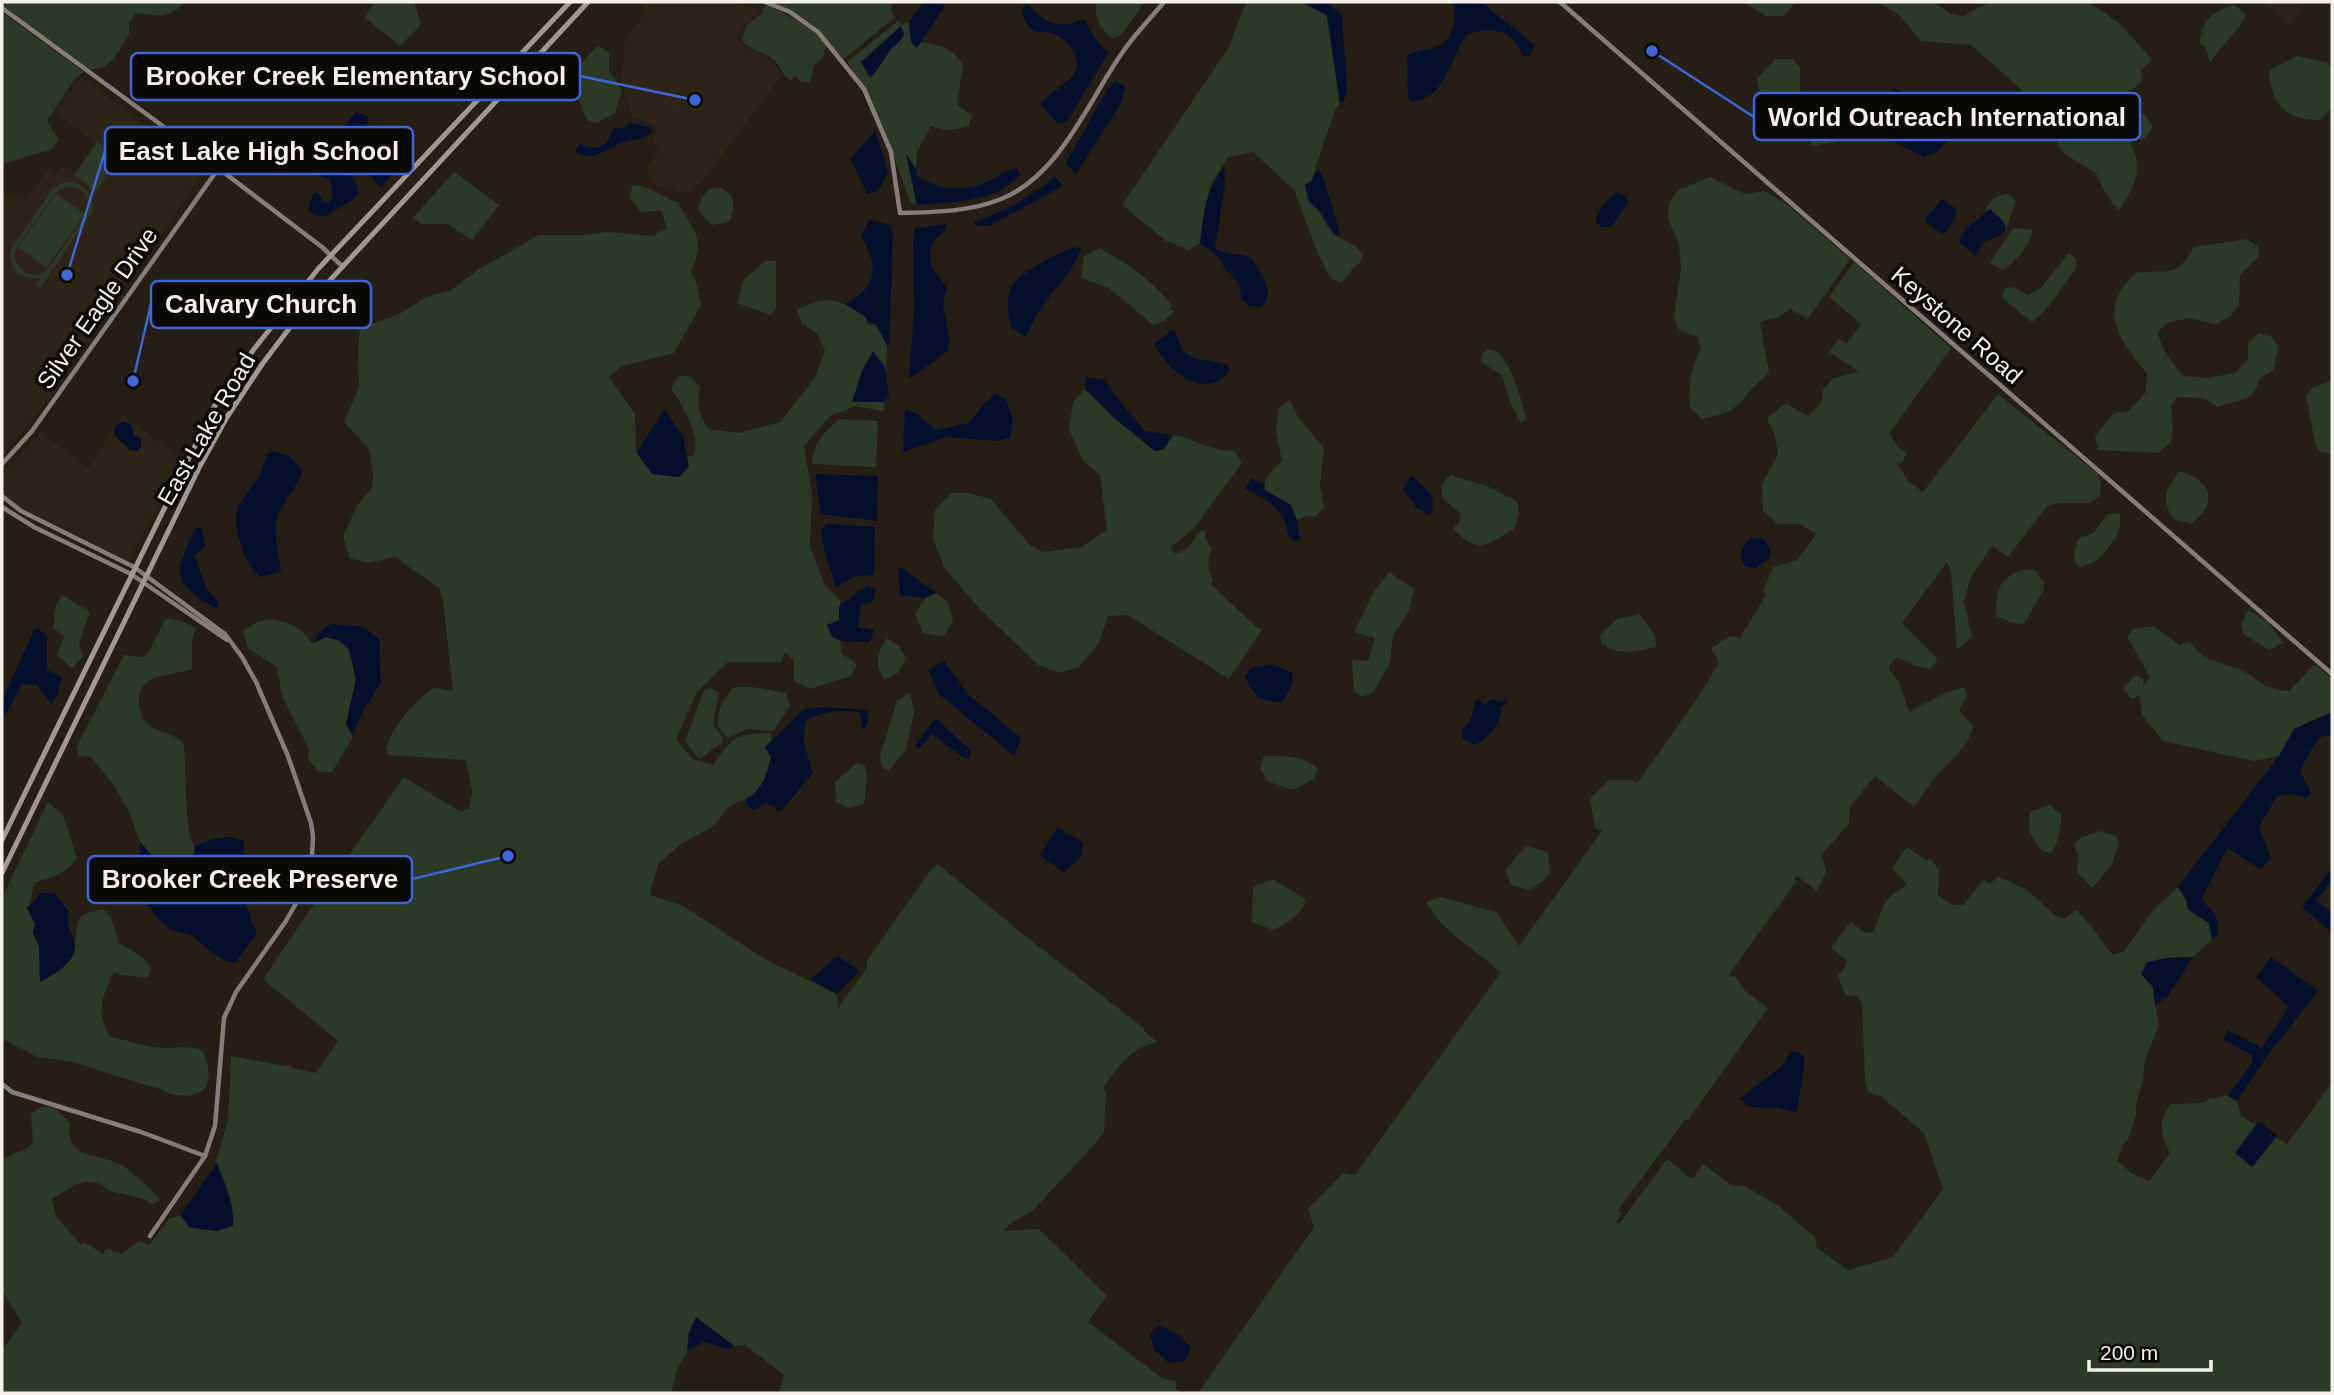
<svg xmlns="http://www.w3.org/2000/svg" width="2334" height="1395" font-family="Arial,sans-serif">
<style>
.built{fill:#2c2414}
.education{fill:#2e2415}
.green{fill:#2b3926;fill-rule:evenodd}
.water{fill:#030f2c}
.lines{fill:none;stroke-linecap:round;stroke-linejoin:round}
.secondary{stroke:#877c7b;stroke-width:4.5}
.primary{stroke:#a49695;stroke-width:5}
.labels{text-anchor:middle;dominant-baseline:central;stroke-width:7;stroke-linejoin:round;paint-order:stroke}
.street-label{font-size:24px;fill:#f5f1ea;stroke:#0b0905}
.leader{fill:none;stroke:#3d66db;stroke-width:2.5}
.callout-dot{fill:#3d66db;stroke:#0b0905;stroke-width:2.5}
.callout{fill:#0b0905;stroke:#3d66db;stroke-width:2.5}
.callout-label{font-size:26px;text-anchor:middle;font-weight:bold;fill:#f5f1ea}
</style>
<rect width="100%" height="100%" fill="#241e14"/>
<!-- built -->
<g class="built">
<polygon points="2264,2 2307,2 2290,25"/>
<polygon points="122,415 184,460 128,561 22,509 2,493 2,474 41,432 89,468"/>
</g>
<!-- education -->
<g class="education">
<polygon points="637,2 736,2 762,11 739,29 736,38 745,47 764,56 776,65 781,76 700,185 683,194 675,188 656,185 646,169 661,148 652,140 656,135 655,124 632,117 622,83 624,42 647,10"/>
<polygon points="81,77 202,168 202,174 36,416 2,456 2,195 28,198 47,171 55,176 63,165 75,173 96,143 55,112"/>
</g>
<!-- green -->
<g class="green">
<path d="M2,2H185C167,20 161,16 136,13L129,23V34L113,60L102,68L88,70L2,5Z"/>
<polygon points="374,2 414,2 421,25 400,46 365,18"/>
<polygon points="772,2 893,2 891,11 895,17 844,59 810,22"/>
<path d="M1096,2H1145L1121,35L1112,39C1101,28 1094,18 1096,2Z"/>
<path d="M1246,2H1301L1327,15L1340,104L1336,108L1317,163L1309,201C1321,210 1323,223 1333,233C1342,242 1356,242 1363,255L1359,264L1355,266L1342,282L1331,279L1317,251L1294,190L1253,152L1228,157L1211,184L1205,207L1200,243L1189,250L1166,241L1122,205L1229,47Z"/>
<polygon points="1744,2 1796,2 1784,16 1766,16"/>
<path d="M1878,2H1933L1951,14L1963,16L1990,2H2089L2119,23L2152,59L2141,71L2142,82L2124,95L2119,110L2130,106L2145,115L2153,127C2142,143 2145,140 2127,137C2144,164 2138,185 2119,210L2114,206L2102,187L2096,173L2063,153L2051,132L2031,109L2023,91L1971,45L1921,41L1898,14Z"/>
<path d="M767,5L807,25L827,45L822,59L814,65L810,82H802L795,76L792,80L794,81C783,79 783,70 776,62C766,52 751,51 742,41L746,26L763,12L762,9Z"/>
<path d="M2234,5L2246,14L2241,24L2210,62L2206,48L2200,43C2201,21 2213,11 2234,5Z"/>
<polygon points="2,12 84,72 75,79 47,121 58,139 53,149 2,164"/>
<path d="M898,21L901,25L909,22L911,41L917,47L921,42C939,45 954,48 963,65L957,104L972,116L969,125C958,131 944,131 931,126L917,152L916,169L907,157L917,205L910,202C892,152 879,106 847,62Z"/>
<path d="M598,46L609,52V70L622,90L615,113L597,123L588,121C572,88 568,72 598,46Z"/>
<path d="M2297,56L2326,62L2332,68V107L2321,120C2286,120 2272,107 2269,71Z"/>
<path d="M1775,59H1793L1800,67V101C1805,104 1810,108 1815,110C1831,114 1842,112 1848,130L1836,142L1812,146L1801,114L1794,109L1760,97L1757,79Z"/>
<polygon points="97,142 119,158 96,191 74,175"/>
<polygon points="453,173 456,173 499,205 472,240 447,224 421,224 413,218"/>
<path d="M1710,177L1745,194L1765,191L1784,202L1850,259L1808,319L1791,309L1778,317L1760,322L1769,373L1752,388L1742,402L1726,413L1702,419L1690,407C1688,384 1691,369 1701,348L1698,338L1678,329L1674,316L1681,270L1679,244L1668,219L1669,203L1678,190Z"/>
<path d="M73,182C88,187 94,197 92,212L40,288L36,285L41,278C21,281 8,269 11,249L53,189L62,183ZM66,186C83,186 92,198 87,214L47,270L37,275L25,273L15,262L14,253L18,245L56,192Z"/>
<path d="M632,185C654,187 658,196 678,202C694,233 706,236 691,272L698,287L701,305L674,353L622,366L609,377L635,414L636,452L648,467L694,455C701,438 682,403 671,389L679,375L691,377L700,387C697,405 698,414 709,429L739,433L780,422L815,378L825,351L817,333L802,324L797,310C829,294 838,299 866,317L868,325L888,322L884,411L855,406L830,416L804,446L812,496L810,547L824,583L840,601L841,653L857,664L851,676L810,689L794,681V660L785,653L781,662H728L697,692L676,739L692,759L713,765C733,737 735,733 771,733V770L753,795L729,806L715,825L681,844L658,864L650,895L683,906L768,961L837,994L838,1008L867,968V960L933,867L938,864L1024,935L1145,1029L1144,1031L1157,1042C1130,1048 1119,1066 1103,1088L1106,1092L1104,1132L1095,1144L1033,1210L1010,1224L1003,1231L1039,1229L1107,1296L1088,1322L1162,1378L1177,1382L1176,1389L1182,1393H779L784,1375L745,1345L734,1346L696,1318L689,1350L678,1367L671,1393H2V1350L22,1323L2,1291V1161C11,1153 26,1152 33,1142L31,1115C47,1099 58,1108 70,1124C63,1160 103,1153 123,1166C135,1174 146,1185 157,1195L160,1200L152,1204L144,1199L110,1191L98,1183L86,1182L76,1184L52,1199L56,1216L81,1245L84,1242L103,1254L107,1248L121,1254L140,1241L149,1245L169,1219L181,1215L189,1227L205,1230L228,1194L216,1161L228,1120L231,1056L285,1066L288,1065L292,1068L316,1073L338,1041L264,980L266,975C310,908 358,843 404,777L461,812L469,808L472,792L466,760L387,755L388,751L386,750C392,726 414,701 434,688L453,691L443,601L439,588L395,557L368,563L349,558L343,536L358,504L372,488L373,476L369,449L344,422L359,387L358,348L360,327L376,323L403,312L424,298L451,290L479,269L539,235H584L608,232L653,236L667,228L661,211L641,212L630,198Z"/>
<path d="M717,187C736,192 736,207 729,222L712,225L698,210C699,198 705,190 717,187Z"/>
<polygon points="56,194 85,214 46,268 18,247"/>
<path d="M2008,194L2013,197L2016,202L2006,229L2005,224L1990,209L1985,212C1988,201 1996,195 2008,194Z"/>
<path d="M2013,228L2033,230C2029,248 2017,258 2004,270L1990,263Z"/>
<path d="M2247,239L2258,247L2259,256L2240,275L2239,305L2230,317L2215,324L2189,318L2167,323L2158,332C2161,350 2172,363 2184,376L2207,378L2235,373L2248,359V343L2259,333L2272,337L2278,347L2274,370L2260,378C2254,404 2239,398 2218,407L2203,398L2177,397L2171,406L2173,428L2171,442L2158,453L2098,450L2095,436L2114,413L2129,411L2146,392L2147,373C2130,353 2105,325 2118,296C2121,288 2129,280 2135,273C2167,268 2175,281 2194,247Z"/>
<path d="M1100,248C1128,265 1153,280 1172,306L1170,308L1172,311L1175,310L1164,321L1153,325L1109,288L1081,278L1084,256Z"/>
<path d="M2069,253L2076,259V269C2062,286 2049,310 2032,322L2002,298L2004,288L2012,287L2028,295L2040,289Z"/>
<polygon points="765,261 776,261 776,308 771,315 737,303 744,279"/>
<path d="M1854,262L1951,348L1889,434L1898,447L1907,453L1901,464L1896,462L1909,482L1923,492L1998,394L2097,473L2101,483L2100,496L2089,503H2060L2047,506L2008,557L1992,546L1971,577L1964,601L1972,637L1957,650L1951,571L1947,562L1902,623L1938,659L1930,669L1916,666L1896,657L1888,668L1899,682L1909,712L1945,693L1964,687L1967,696L1959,710L1973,726C1969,746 1954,757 1941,771C1931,781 1923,795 1914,807L1875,776L1850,807L1849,824L1822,854L1826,873L1817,891L1797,876L1794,879L1814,895L1796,882L1728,976L1736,977L1744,990L1768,1008L1688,1120L1686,1119L1618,1210L1622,1214L1616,1222L1619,1224L1667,1159L1692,1179L1703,1164L1733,1186H1745L1780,1207L1815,1237L1817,1248L1848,1270L1893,1257L1943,1189L1924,1133L1882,1097L1868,1092L1865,1080L1862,1003L1857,996L1846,995L1841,985L1838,975L1844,969L1847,961L1831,948L1850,922L1866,933H1872C1879,923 1879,913 1885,903C1890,895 1900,890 1907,884L1892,868L1907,847L1927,861L1930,858L1939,870L1938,895L1952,905H1963L1983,880L1989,884L1999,877L2027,890L2056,916L2065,918L2076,910C2092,924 2099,939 2113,955L2123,952L2156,907L2178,887L2186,899L2188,910L2209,923L2212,940L2193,957L2166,958L2153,987L2159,1025L2145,1060L2143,1079L2136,1104V1115L2128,1140L2123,1145L2117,1161L2133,1174L2149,1181L2170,1153C2160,1135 2158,1121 2171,1104L2204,1103L2211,1097L2214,1099L2226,1095L2237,1101L2241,1116L2287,1144L2332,1083V1393H1198L1314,1227L1308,1209L1343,1173L1355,1175L1500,973C1476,948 1443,934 1426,902L1440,897L1496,912L1519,946L1602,831L1595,828L1590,798L1609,780H1633L1637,783L1701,693L1719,662L1711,648L1730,636L1740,638L1766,595L1763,591L1773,567L1797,560L1816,534L1799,524H1778L1763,511L1762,484L1778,454L1776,439L1767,418L1786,403L1808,416L1821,403L1823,389L1834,378L1859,372L1829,352L1839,338L1846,344L1861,324L1829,297Z"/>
<path d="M1489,349L1497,351C1513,368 1520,395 1526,417L1524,422H1520L1510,402L1502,375L1481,362L1482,354Z"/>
<path d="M2332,380V453C2326,455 2321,452 2316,448L2306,396L2312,388Z"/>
<path d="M1085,389L1113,417L1155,451L1164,449L1173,435C1194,438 1213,453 1234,450L1242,463L1194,528L1170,548L1176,554C1196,545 1188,543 1202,530L1206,532L1205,538L1212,549C1206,560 1208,569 1213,580L1211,584L1255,626L1262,630L1229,679L1128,615L1108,616L1099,643L1079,667L1059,673L1038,665L980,609L945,569L933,539L935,510L951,493H969L991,499L1030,545L1043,552L1081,547L1107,530L1100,475L1083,461L1069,429L1073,402Z"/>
<path d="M1290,400L1298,417L1324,448L1320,484L1324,507L1316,517L1307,516L1297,520L1291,505L1265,490C1263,479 1274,467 1282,461L1276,431L1279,408Z"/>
<path d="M839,419L878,421L876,467L812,464C814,441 823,434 839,419Z"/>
<path d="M2179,471C2211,479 2220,503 2191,524L2173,519C2160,496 2166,492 2179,471Z"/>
<path d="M1450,475L1487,486L1517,501L1519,515L1514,529C1486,545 1479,555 1453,529L1460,521V513L1443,499L1441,486Z"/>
<path d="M2119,513C2125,528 2110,547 2099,558C2094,563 2085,565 2079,568C2071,558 2074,548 2079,538L2094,533L2107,514Z"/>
<path d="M2021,570H2035L2044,582L2043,591L2024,624L2012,623L1996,616C1997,590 1996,582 2021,570Z"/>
<polygon points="1389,572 1414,589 1409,611 1393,635 1390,662 1374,692 1362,697 1354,691 1352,660 1368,661 1375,638 1354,632 1373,593"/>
<polygon points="936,593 948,602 953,621 947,632 942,636 923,633 915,614 925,598"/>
<polygon points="62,595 90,612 79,643 83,657 72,668 57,655 64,636 53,628 56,605"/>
<polygon points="2248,610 2268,622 2283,643 2269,650 2243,634 2241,623"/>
<path d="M1640,614L1655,636L1656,647C1635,651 1620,657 1602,644L1600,635L1617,619Z"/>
<path d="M166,618L182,621L196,628L192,640V669C171,677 139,671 139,702C139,709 142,717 146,722C157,734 172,731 184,744L187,816L189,833L195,847L191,873L171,877L140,842L128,810L112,783L91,757L79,756L76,748L124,655L143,657L148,653Z"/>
<path d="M269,619C288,622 300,625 311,642L314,643L325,637L340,641L349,650L356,679L346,724L353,737L332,772H319L308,759L309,749L282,696L277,667L248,648L243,632C251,623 258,622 269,619Z"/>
<path d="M2154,626L2179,645L2190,642C2205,663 2216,660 2238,669C2262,679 2260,689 2289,691L2315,664L2332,679V712L2294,729L2279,756L2254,761L2163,741L2142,715L2139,695L2135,698H2131L2125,692L2124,687L2136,675L2144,679L2143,687L2150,677L2127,637L2133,629Z"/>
<path d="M887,638L899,646L906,659L899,672L885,680C874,664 876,653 887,638Z"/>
<path d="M735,687H752L786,693L790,706L773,731L748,729L728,738C725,735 722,733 720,729C713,717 725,694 735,687Z"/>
<polygon points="711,688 719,693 713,724 723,738 722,743 699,759 685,741 704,690"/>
<polygon points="910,693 914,711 906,750 889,770 882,768 880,756 897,701"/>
<path d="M1264,756C1284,756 1304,755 1318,769L1314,779L1293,790L1267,781L1260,768Z"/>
<polygon points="857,763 865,766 867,778 864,804 848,808 836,802 835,782"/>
<path d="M48,802L63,815L77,858C67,874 51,877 34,883L30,904L27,908L35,924L33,934L39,947L40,981C61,973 74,959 76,937C77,929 75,921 82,916C87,912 97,911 103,909L110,915L119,943L145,959L151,970L147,978L121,975L114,972C102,999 95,1010 110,1037C125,1039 138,1045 153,1047C171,1050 186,1044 202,1050C215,1077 210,1100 176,1095C165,1094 158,1086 145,1085L73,1062L37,1057L2,1039V898Z"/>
<path d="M2049,805L2061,814C2061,828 2060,841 2051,853L2042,851L2029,832L2030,812Z"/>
<polygon points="2099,831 2117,836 2119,844 2111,866 2092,888 2077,872 2079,858 2074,844 2080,838"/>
<polygon points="1526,846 1548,852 1550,872 1542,882 1528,890 1511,885 1505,870"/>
<path d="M1273,879L1306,900C1301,915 1287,924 1273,930L1252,922L1253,887Z"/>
</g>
<!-- water -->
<g class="water">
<polygon points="924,2 941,2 944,4 943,9 917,48 911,42 909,22"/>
<polygon points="1301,2 1327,2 1342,16 1347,89 1344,100 1340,104 1327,15"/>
<path d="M1452,2H1481L1535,45L1530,55L1525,57C1520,53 1520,49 1516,43C1506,27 1484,29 1468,34C1449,57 1448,97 1412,102L1408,97L1407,57C1414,49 1423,51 1433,48C1453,42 1459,19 1452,2Z"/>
<path d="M1027,3C1037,15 1050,27 1068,24C1074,23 1078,20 1085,20L1093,36L1108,53L1066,123H1057L1040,104C1056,85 1096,75 1067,43C1057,33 1049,31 1036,32C1026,26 1022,18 1023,7Z"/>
<path d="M901,26L904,35C900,43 894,45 889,52C883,61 878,69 870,78L861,62Z"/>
<polygon points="1116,81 1125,87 1121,103 1076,174 1066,163 1107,90"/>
<path d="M1894,89C1911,93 1944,120 1949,137L1939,151L1924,157L1878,133L1875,122L1876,106Z"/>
<path d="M356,112L368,117L369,122L341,150L334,148L330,153C335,169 357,173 358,193C353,200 351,201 344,205C330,213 322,224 308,209L314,193H318L325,203L329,202L333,197L330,179L321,177L316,171V162Z"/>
<path d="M629,123L650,127L652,131C645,140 632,139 621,143C606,149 591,164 575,151L580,144C600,151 607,148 613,128H624Z"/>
<polygon points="379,129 406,155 381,188 352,155"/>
<polygon points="875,130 888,173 878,191 867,194 851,159"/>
<path d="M906,154L916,169L917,176C938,191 967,192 991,180C999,176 1007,170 1016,168L1021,174C998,203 951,202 917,205Z"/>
<path d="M1224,167L1225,183L1215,248C1226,257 1242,251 1253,260C1261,275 1276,292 1261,307L1250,306L1242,300L1239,283L1226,270L1217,256L1200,243C1204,213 1205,192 1224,167Z"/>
<path d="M1319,170C1323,173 1338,227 1341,236L1334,234L1321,212L1309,202L1305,185L1312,180L1315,172Z"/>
<polygon points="1054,176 1063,186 989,226 977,226 974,222 1013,206 1045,185"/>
<path d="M1618,192L1626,197L1628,203L1611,227H1602L1596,222C1597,210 1607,198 1618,192Z"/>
<polygon points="1942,199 1955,208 1957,213 1946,233 1941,233 1926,222 1927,216"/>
<polygon points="1990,209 2003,221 2006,229 1999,236 1984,242 1975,256 1960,243 1959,238 1969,226"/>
<path d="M869,220L890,225L893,234L889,346H887L877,326L867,321L866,317L845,304C879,288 878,265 861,236Z"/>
<path d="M946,224L945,231C921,248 928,267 947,286L943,304L949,339L948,351L909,379L914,310L913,242L915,229Z"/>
<path d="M1078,247L1081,249C1072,273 1055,288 1041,308C1034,317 1031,328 1025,337L1011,327C1008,314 1005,300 1011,288C1018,273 1063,249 1078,247Z"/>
<path d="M1173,329C1179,335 1178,343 1183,350C1194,363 1213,359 1227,365L1229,369C1227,375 1224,378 1218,381C1194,394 1164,365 1154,344Z"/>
<polygon points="873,351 885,367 889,396 884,402 852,402 862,371"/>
<polygon points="1086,377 1105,380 1125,408 1145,431 1173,435 1164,449 1155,451 1113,417 1085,389"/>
<polygon points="996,394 1006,399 1013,419 1010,438 997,441 946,437 903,452 905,410 916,413 936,430 969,423 983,405"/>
<polygon points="664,409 683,436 689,467 679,477 652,474 637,453"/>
<polygon points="123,421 131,424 134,435 141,438 141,447 137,451 130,450 114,435 115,426"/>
<path d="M274,451L290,457L303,470C298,487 284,499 278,515C272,531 280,555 281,572L260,577C245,563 234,534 237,512C239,500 254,486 260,475C263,468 265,461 267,454Z"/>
<polygon points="815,474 878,476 877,521 821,514"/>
<path d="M1411,475C1425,488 1439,495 1430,515L1417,508L1403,490Z"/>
<path d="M1252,478L1264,484L1265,490L1291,505L1297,520L1300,540L1294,541L1288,536C1286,510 1266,498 1245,489Z"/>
<polygon points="827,524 875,527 874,572 872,575 853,577 836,587 824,549 821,529"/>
<path d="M196,527L202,529L205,546L194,556C200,565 200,575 205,585C209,593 216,596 218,606L216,608C168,581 176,572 196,527Z"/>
<polygon points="1751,538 1764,539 1770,549 1769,558 1756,568 1746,567 1740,558 1744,545"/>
<polygon points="898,568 903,569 936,593 925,598 900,595"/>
<polygon points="867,586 874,587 876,591 872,602 861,605 858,627 874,630 870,642 841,641 832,637 827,625 839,620 839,606"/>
<polygon points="331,624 364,627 379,639 381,682 364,710 352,735 346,724 356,679 349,650 340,641 325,637 314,643 320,632"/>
<polygon points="35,628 47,634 47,670 62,677 57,696 51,704 37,685 22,684 2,721 2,701"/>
<polygon points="944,661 968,694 1021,738 1014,756 939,694 928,670"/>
<path d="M1273,664L1293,673L1292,685L1282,702C1261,702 1254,695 1245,677L1251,668Z"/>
<path d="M1505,697L1507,704L1501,707C1504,721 1487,740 1474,745L1463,739L1462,731L1471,718L1475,701L1477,699L1485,705L1492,699L1503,702Z"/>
<path d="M823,707L867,710C869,717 869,724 863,730L860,713C845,707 819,712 806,721L803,740L813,773L780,812L766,803L754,810L745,804L747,798C763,791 767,772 771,757L765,747L805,709Z"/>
<path d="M2332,712V735L2320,737L2310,751L2300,771L2311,793L2307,798L2295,794L2277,796L2259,827L2271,859L2260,869L2228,848L2225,852L2201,900C2214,912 2220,917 2217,936L2212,940L2209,923L2188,909L2186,899L2178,887L2279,756L2294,729Z"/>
<polygon points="937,719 971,751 969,758 965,759 932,734 919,748 915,746 933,721"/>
<polygon points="1058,827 1083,843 1081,857 1064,873 1040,855"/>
<path d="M230,837L243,840L245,863L243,898L257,934L235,963C217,960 208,948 194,937C188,933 180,934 173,930C140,911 140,876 140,842L171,877L191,872L195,846L213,839Z"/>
<polygon points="2332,868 2332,880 2316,901 2332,912 2332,933 2302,907"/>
<path d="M42,893H54L68,911C66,930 73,932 75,945C76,963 53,975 40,982L39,947L33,933L35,924L27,908Z"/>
<polygon points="838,956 859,971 837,994 810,979"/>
<polygon points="2193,957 2168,996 2155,1006 2153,987 2141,974 2147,962 2166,958"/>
<polygon points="2271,957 2318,991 2270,1052 2237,1101 2228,1096 2252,1063 2253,1056 2223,1039 2228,1030 2262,1048 2286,1012 2288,1006 2256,977"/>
<polygon points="1791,1051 1802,1054 1805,1058 1797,1112 1777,1108 1751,1107 1740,1099 1784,1064"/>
<polygon points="2259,1121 2277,1136 2252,1167 2235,1153"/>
<path d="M217,1163C224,1182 235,1204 233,1226L217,1231L189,1227L181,1215Z"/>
<polygon points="696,1317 734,1346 729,1349 704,1342 687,1351 689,1332"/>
<polygon points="1159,1325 1179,1335 1191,1348 1184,1361 1169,1363 1154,1350 1150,1334"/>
</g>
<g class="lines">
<!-- secondary -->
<g class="secondary">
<path d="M765,2L790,12L818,32L864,89L891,152L900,213C935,212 969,212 1001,199C1059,176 1087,104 1120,56C1132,37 1150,19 1164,2"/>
<polyline points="1560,2 2332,674"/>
<polyline points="2,8 160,124 322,247 343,267"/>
<polyline points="2,464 32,431 218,169"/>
<polyline points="2,496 21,511 134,567 225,634 242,657 256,682 288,756 311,823 313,837 312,857 303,891 286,921 236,992 224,1018 215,1126 205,1156 150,1236"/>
<polyline points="2,507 34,527 131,574 227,640"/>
<polyline points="2,1084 12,1092 141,1132 205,1156"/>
</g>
<!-- primary -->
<g class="primary">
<polyline points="2,840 214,407 254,349 318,269 570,2"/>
<polyline points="2,873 200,466 227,417 263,363 307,305 588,2"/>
</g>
</g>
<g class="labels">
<!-- street labels -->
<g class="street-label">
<text transform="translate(97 308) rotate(-55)">Silver Eagle Drive</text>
<text transform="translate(1957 325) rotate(41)">Keystone Road</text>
<text transform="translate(206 429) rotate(-60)">East Lake Road</text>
</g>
</g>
<!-- callouts -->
<path class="leader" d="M695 100L580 76M1652 51L1754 117M67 275L105 151M133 381L151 304M508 856L412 879"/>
<g class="callout-dot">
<circle cx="695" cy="100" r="7"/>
<circle cx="1652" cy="51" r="7"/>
<circle cx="67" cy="275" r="7"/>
<circle cx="133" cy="381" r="7"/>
<circle cx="508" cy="856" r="7"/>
</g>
<g class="callout">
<rect x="131" y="53" width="449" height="47" rx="7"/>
<rect x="1754" y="93" width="386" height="47" rx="7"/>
<rect x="105" y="127" width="308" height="47" rx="7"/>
<rect x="151" y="281" width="220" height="47" rx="7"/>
<rect x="88" y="856" width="324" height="47" rx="7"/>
</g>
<g class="callout-label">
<text x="356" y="85">Brooker Creek Elementary School</text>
<text x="1947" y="126">World Outreach International</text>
<text x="259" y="160">East Lake High School</text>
<text x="261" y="313">Calvary Church</text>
<text x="250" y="888">Brooker Creek Preserve</text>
</g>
<!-- border -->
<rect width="2334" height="1395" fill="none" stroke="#f5f1ea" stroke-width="7"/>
<!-- scale -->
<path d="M2089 1360v10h122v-10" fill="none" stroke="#f5f1ea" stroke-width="3.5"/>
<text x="2100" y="1360" font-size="21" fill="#f5f1ea" stroke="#0b0905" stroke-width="5" paint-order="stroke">200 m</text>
</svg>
